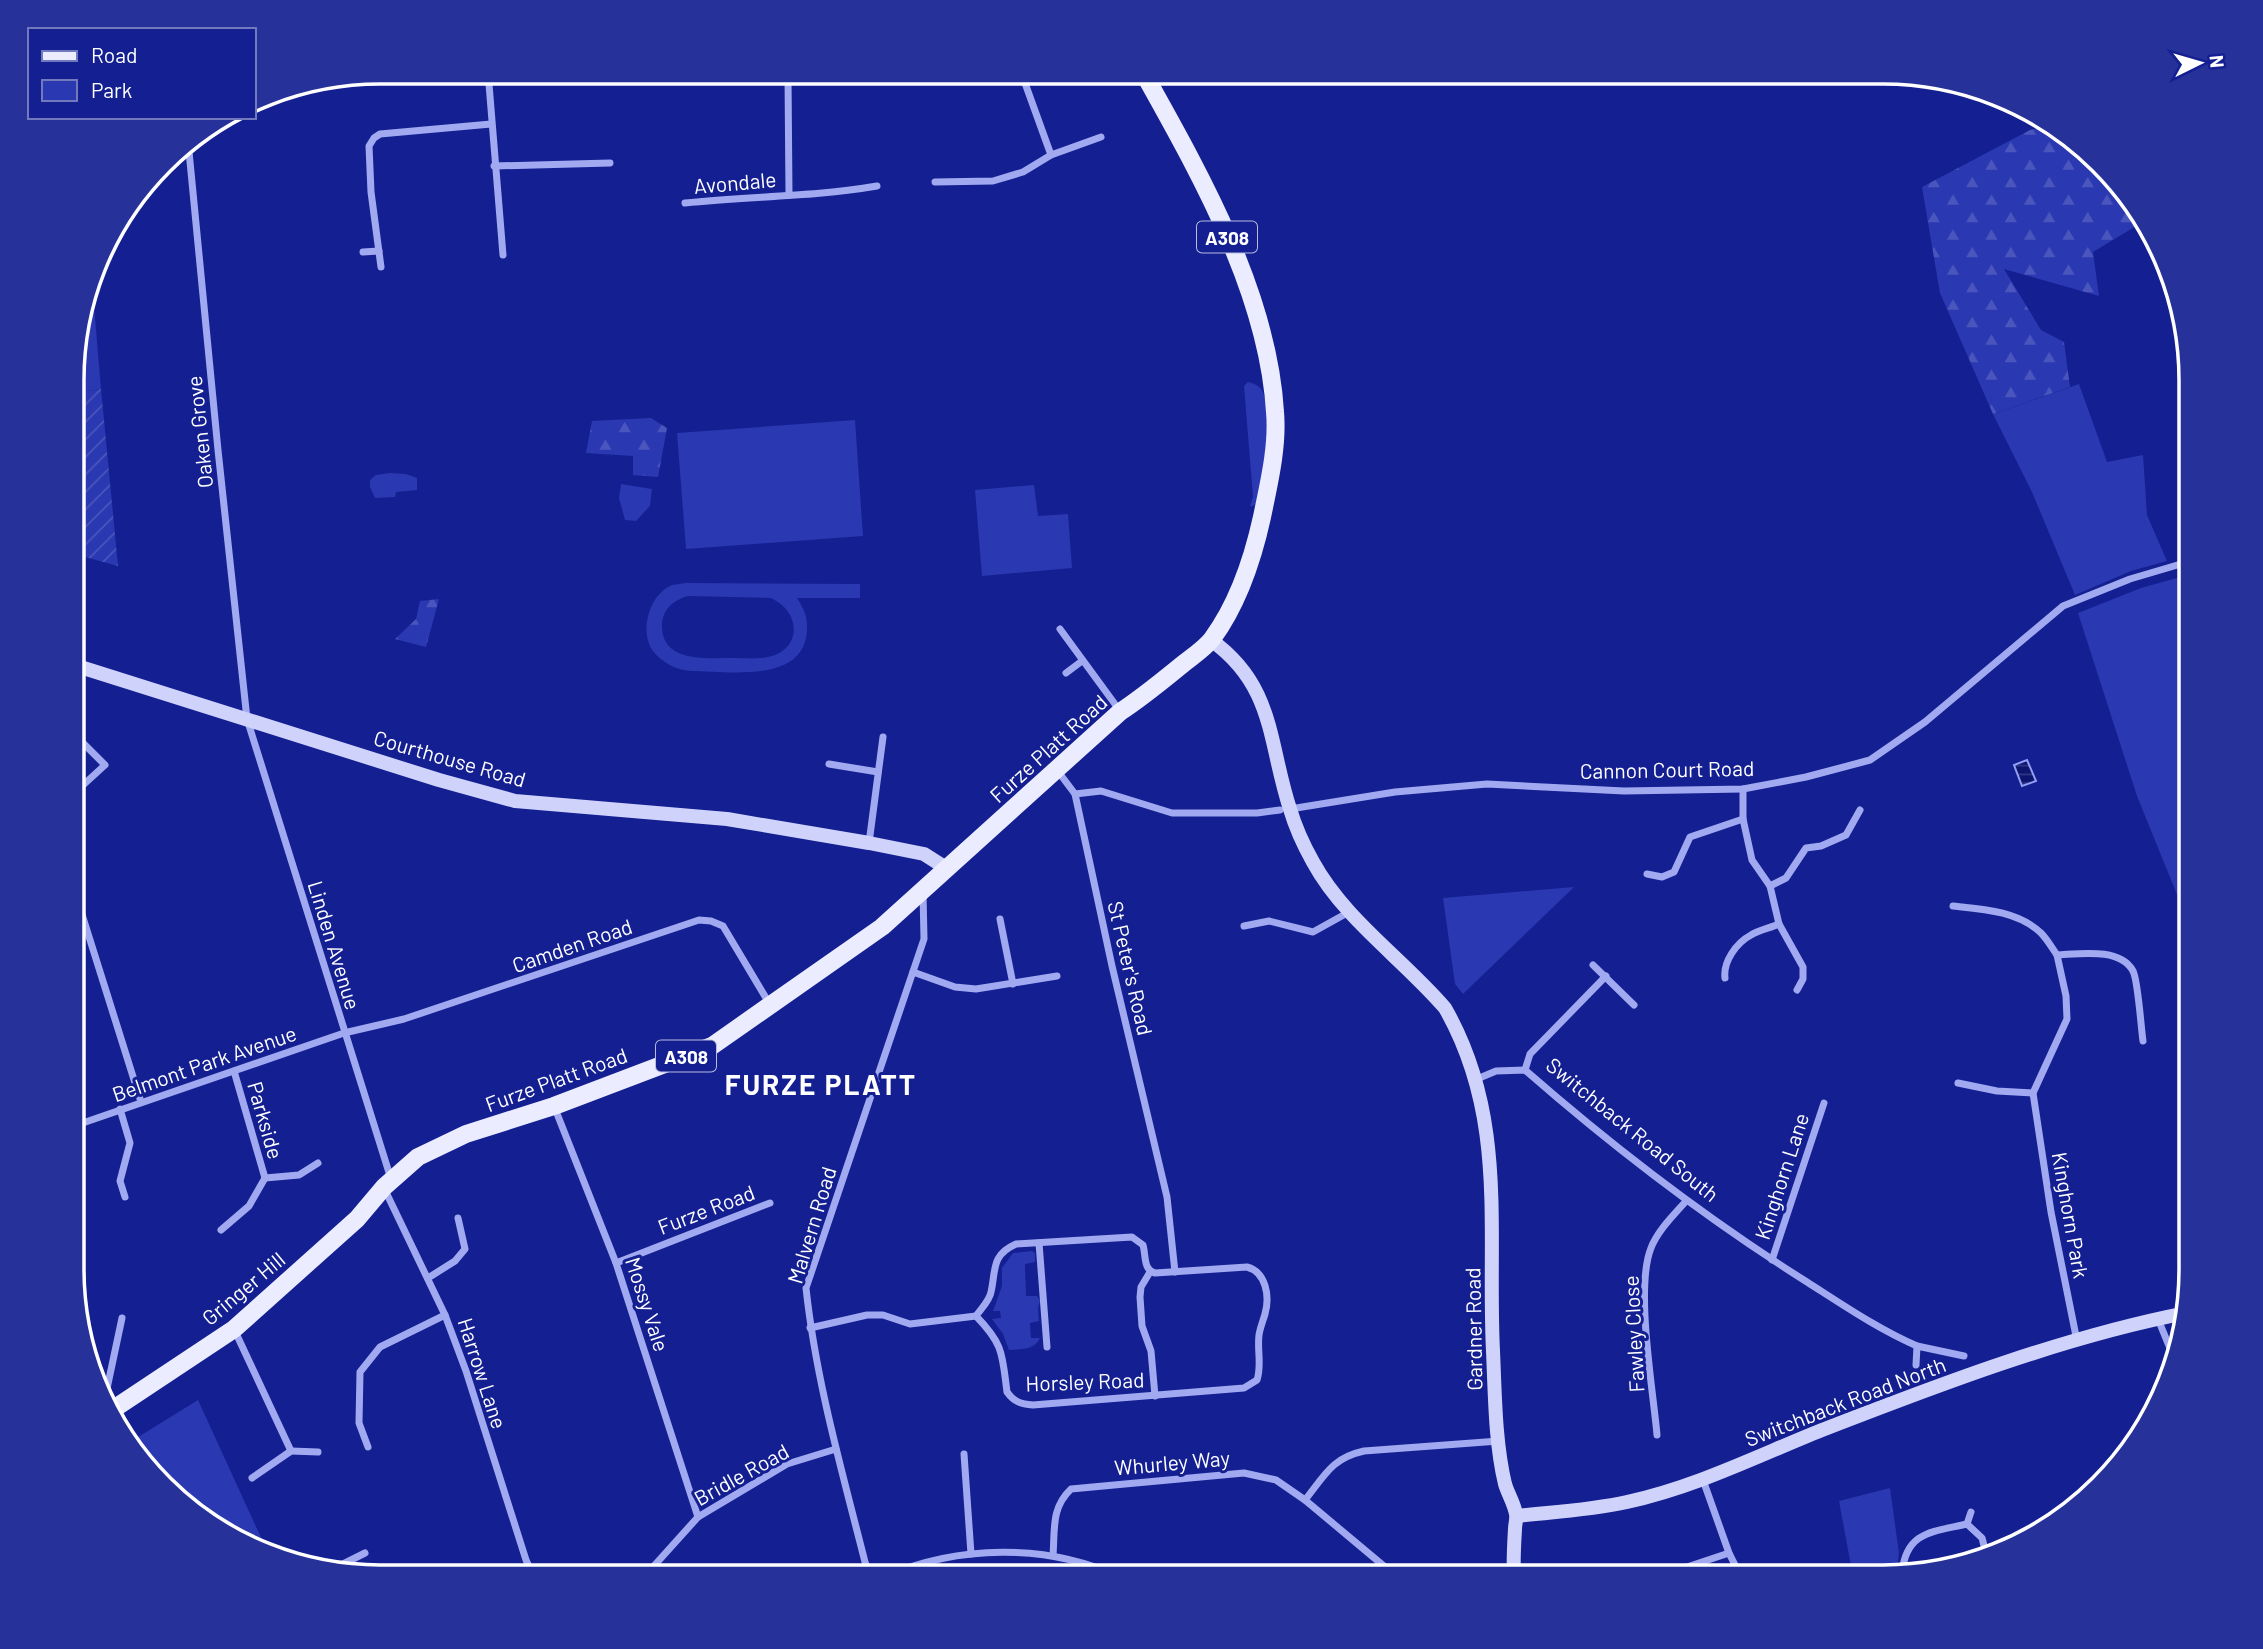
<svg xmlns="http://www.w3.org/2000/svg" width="2263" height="1649" font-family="Barlow,sans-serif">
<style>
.green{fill:#2a38b1;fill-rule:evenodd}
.forest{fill:url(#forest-firs)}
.garden{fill:url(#garden-furrows)}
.water{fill:url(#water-rules);stroke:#939ef4;stroke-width:2}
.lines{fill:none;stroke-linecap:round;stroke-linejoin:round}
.street{stroke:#a1a9f1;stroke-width:7}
.secondary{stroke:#cfd3fc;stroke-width:14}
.primary{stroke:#ebecff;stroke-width:18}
.labels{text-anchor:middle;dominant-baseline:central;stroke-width:6;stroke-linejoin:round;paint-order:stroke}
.shield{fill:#141f91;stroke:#b8bcde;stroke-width:2}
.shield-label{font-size:19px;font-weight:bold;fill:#fff}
.street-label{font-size:21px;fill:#fff;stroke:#141f91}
.district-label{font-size:28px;font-weight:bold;letter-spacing:2px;fill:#fff;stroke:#141f91}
.rim{fill:none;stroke:#fff;stroke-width:3.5}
</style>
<defs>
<pattern id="forest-firs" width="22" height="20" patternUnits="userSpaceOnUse" patternTransform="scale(1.75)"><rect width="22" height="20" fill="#2a38b1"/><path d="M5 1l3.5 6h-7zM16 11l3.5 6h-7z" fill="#4a56bd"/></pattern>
<pattern id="garden-furrows" width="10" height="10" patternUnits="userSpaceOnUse" patternTransform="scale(1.75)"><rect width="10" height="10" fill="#2a38b1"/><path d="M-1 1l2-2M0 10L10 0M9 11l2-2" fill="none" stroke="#4a56bd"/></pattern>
<pattern id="water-rules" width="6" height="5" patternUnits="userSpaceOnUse" patternTransform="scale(1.75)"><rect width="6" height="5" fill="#0c156e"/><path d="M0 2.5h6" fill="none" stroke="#303884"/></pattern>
</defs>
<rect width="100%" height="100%" fill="#141f91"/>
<!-- green -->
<g class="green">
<polygon points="92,282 101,389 74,393 74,340"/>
<path d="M1248,382C1256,384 1262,387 1264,395C1271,423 1264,472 1260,500L1253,506H1250L1253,497L1244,386Z"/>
<polygon points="2079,384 2107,462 2143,455 2147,515 2167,561 2131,571 2075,595 2032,492 1993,414"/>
<polygon points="855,420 863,536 686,549 677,433"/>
<polygon points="390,473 406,474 417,478 417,490 396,492 395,497 375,498 370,487 370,480 376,475"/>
<polygon points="621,484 652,489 650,506 636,521 625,520 619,498"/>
<polygon points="1034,485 1038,516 1068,514 1072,568 982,576 975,490"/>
<polygon points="2191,574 2191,929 2137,796 2078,613 2141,588"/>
<path d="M686,583L860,584V598H797C806,612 809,621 806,638C797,683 725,671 691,671C677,670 662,663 653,651C639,632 649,596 670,586C674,584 681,584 686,583ZM688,596L770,598C797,608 804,643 775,655C762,660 745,658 732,658C707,658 662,663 662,626C662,610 673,600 688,596Z"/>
<polygon points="1574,887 1463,994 1455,984 1443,898"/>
<path d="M1032,1251L1035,1253V1262L1025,1264L1026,1296H1037L1040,1301L1038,1308L1039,1321L1030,1323L1031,1338H1040C1035,1350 1021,1349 1009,1350L1003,1334L992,1319L1001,1318L1000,1311H993L1002,1286V1268L1013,1253Z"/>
<polygon points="198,1400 269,1555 263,1554 192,1513 130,1442"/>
<polygon points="1890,1488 1899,1553 1896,1574 1883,1577 1853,1577 1839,1501"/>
</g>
<!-- forest -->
<g class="forest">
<polygon points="2051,125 2071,136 2146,227 2136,226 2093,252 2099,296 2004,269 2041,330 2064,342 2070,387 1993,414 1940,293 1922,187 2030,130"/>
<polygon points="651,418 667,428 658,477 633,475 633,456 586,453 592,421"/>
<polygon points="439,599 426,647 395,639 416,619 420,601"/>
</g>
<!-- garden -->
<polygon class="garden" points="101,389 118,566 74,554 74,393"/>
<!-- water -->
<polygon class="water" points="2027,760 2036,781 2022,786 2014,765"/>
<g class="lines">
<!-- street -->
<g class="street">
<polyline points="488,72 503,255"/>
<polyline points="651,72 788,76 844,72"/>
<polyline points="788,76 789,195"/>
<polyline points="188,141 218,450 247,719 391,1179"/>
<polyline points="1051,155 1101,137"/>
<polyline points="494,166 610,163"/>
<polyline points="935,182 993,181 1023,172 1051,155 1021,72"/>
<path d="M685,203C749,196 813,197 877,186"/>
<polyline points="363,252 379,251"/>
<polyline points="381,267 371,192 369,146 374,138 380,134 491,124"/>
<polyline points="1060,629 1120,711"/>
<polyline points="1066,673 1082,661"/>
<polyline points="74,734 105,765 82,786"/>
<polyline points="829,764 878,772"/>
<polyline points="1057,770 1075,794 1112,966 1167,1197 1175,1272"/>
<polyline points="1743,789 1743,819 1752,860 1770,886 1779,924 1803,967 1803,979 1797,990"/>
<polyline points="1075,794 1101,791 1172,813 1257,813 1280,810"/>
<polyline points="1290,809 1395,792 1487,784 1624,791 1743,789 1806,777 1870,760 1925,722 2063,606 2130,579 2191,561"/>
<polyline points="869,843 883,737"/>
<polyline points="1647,874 1662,877 1674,872 1690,837 1743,819"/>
<polyline points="1770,886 1786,878 1806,848 1821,846 1846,835 1860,810"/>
<polyline points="74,889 141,1102"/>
<path d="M1953,906C1982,909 2018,911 2041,933C2047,939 2052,948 2057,955C2079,954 2120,947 2133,971C2138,980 2141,1028 2143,1041"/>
<polyline points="1000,919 1013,984"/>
<polyline points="1244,926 1269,921 1313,932 1349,912"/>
<polyline points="2057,955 2066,996 2067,1019 2033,1093 2051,1212 2077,1341"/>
<polyline points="1593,965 1634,1005"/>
<polyline points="913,972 955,987 976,989 1057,976"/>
<path d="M1725,978C1723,962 1736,943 1751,935C1759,930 1770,928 1779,924"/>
<polyline points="1525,1070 1530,1054 1606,976"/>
<path d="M1477,1079L1496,1071L1525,1070C1613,1147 1707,1219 1807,1282C1843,1305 1878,1329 1917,1346"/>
<polyline points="1958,1083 1997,1091 2033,1093"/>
<polyline points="554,1106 616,1263 698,1517"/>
<polyline points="120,1109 130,1143 120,1181 125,1197"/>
<polyline points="74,1126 344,1033 404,1019 699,920 711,921 723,926 769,1003"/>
<polyline points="265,1178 299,1175 318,1163"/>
<polyline points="384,1188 445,1315 466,1371 526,1560 534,1577"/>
<polyline points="221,1230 249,1206 265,1178 234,1071"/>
<path d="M1132,1237L1143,1245C1146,1255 1143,1270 1155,1273L1247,1267C1266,1272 1270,1296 1265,1314C1263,1321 1260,1328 1259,1335C1257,1351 1262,1365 1257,1380L1244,1388L1033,1405C1021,1404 1014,1402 1007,1392C1002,1354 1004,1345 976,1316C981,1309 990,1300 991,1292C996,1270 991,1255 1016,1244Z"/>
<polyline points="1039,1243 1047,1347"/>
<polyline points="1772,1260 1824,1103"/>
<polyline points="616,1263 770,1203"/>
<polyline points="1150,1272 1141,1287 1140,1297 1142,1326 1151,1351 1155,1396"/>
<polyline points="428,1278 455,1261 465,1249 458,1218"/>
<polyline points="2158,1319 2176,1363"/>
<polyline points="810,1328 867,1315 883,1315 910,1324 976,1316"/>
<polyline points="234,1329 291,1451 252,1478"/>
<polyline points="1916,1365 1917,1346 1964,1356"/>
<polyline points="105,1398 122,1318"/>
<path d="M1657,1435C1653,1389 1635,1288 1651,1248C1658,1230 1674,1215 1686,1201"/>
<polyline points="368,1447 359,1423 360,1372 380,1347 445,1315"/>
<polyline points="291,1451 318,1452"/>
<polyline points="964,1454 971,1554"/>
<polyline points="1703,1480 1729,1553 1741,1577"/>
<path d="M1305,1500C1325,1475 1332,1458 1364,1451L1499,1441"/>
<polyline points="1967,1524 1971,1512"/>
<path d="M1053,1555C1055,1529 1051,1508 1071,1489L1244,1473L1276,1480L1305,1500L1397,1577"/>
<polyline points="341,1572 339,1566 365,1553"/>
<path d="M1902,1573C1906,1531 1933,1532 1967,1524L1982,1538L1986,1553"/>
<polyline points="644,1577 698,1517 787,1464 836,1449"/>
<path d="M871,1577L865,1562C842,1471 816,1381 806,1288L924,939L923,893"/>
<path d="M884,1577C958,1545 1046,1543 1120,1577"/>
<polyline points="1214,1577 1218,1575 1221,1577"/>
<polyline points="1657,1577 1729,1553"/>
</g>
<!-- secondary -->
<g class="secondary">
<path d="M1211,640C1275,686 1268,742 1290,809C1295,826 1304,846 1313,862C1344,919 1403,959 1445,1008C1508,1118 1487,1231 1493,1351C1495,1394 1495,1442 1505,1484C1508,1494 1514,1503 1516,1514C1517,1519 1515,1524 1515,1529C1514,1545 1513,1561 1514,1577"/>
<polyline points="74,665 439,780 515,801 727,819 869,843 924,854 946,868"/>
<path d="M1517,1516C1554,1512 1591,1510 1627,1502C1696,1487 1757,1456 1822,1430C1938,1385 2063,1337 2186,1313"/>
</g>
<!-- primary -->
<path class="primary" d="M109,1412L234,1329L357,1219L384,1187L418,1157L466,1134L554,1106L712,1046L882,927L1120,712C1143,697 1162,681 1183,664C1193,656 1204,649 1212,639C1237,605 1253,558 1262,517C1269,483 1278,446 1275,412C1268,293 1200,174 1143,72"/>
</g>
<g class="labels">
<!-- shield labels -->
<g class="shield">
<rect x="1197" y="221.5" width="60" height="31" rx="5"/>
<rect x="656" y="1040.5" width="60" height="31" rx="5"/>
</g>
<g class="shield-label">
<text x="1227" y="237">A308</text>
<text x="686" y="1056">A308</text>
</g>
<!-- street labels -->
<g class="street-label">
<text transform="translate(735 182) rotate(-5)">Avondale</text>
<text transform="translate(199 432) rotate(-96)">Oaken Grove</text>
<text transform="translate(1048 748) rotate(-42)">Furze Platt Road</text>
<text transform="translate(450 758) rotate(16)">Courthouse Road</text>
<text transform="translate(1667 769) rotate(-1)">Cannon Court Road</text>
<text transform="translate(335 945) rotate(73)">Linden Avenue</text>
<text transform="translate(572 945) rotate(-19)">Camden Road</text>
<text transform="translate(1131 968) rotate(77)">St Peter's Road</text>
<text transform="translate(204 1063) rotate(-19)">Belmont Park Avenue</text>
<text transform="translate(556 1079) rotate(-20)">Furze Platt Road</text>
<text transform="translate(266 1120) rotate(74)">Parkside</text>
<text transform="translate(1633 1129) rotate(39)">Switchback Road South</text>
<text transform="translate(1781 1176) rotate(-72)">Kinghorn Lane</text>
<text transform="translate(706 1209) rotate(-21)">Furze Road</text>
<text transform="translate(2071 1215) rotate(80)">Kinghorn Park</text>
<text transform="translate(811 1225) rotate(-73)">Malvern Road</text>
<text transform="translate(243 1288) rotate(-40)">Gringer Hill</text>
<text transform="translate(648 1304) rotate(72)">Mossy Vale</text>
<text transform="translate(1473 1329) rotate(-91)">Gardner Road</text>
<text transform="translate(1633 1334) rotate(-93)">Fawley Close</text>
<text transform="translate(483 1373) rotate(72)">Harrow Lane</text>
<text transform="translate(1085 1381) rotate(-2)">Horsley Road</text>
<text transform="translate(1845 1401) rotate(-21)">Switchback Road North</text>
<text transform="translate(1172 1462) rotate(-5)">Whurley Way</text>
<text transform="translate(741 1474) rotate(-29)">Bridle Road</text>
</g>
<!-- district labels -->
<g class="district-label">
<text x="821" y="1084">FURZE PLATT</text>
</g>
</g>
<!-- crop -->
<path d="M0 0H2263V1649H0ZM380 84H1883A296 296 0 0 1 2179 380V1269A296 296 0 0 1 1883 1565H380A296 296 0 0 1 84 1269V380A296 296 0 0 1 380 84Z" fill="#27319a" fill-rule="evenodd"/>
<path class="rim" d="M380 84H1883A296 296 0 0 1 2179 380V1269A296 296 0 0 1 1883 1565H380A296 296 0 0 1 84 1269V380A296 296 0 0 1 380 84Z"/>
<!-- legend -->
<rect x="28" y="28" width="228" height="91" fill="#141f91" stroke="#7279bd" stroke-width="2"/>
<rect x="42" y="51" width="35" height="10" fill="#ebecff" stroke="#7279bd" stroke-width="2"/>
<text x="91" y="63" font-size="21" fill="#ffffff">Road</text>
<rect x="42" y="80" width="35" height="21" fill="#2a38b1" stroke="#7279bd" stroke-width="2"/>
<text x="91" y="98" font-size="21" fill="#ffffff">Park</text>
<!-- north arrow -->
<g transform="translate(2200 63) rotate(85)" stroke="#141f91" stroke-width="5" paint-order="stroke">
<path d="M0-5L12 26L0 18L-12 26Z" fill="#ffffff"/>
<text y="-10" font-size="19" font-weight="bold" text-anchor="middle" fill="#ffffff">N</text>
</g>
</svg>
